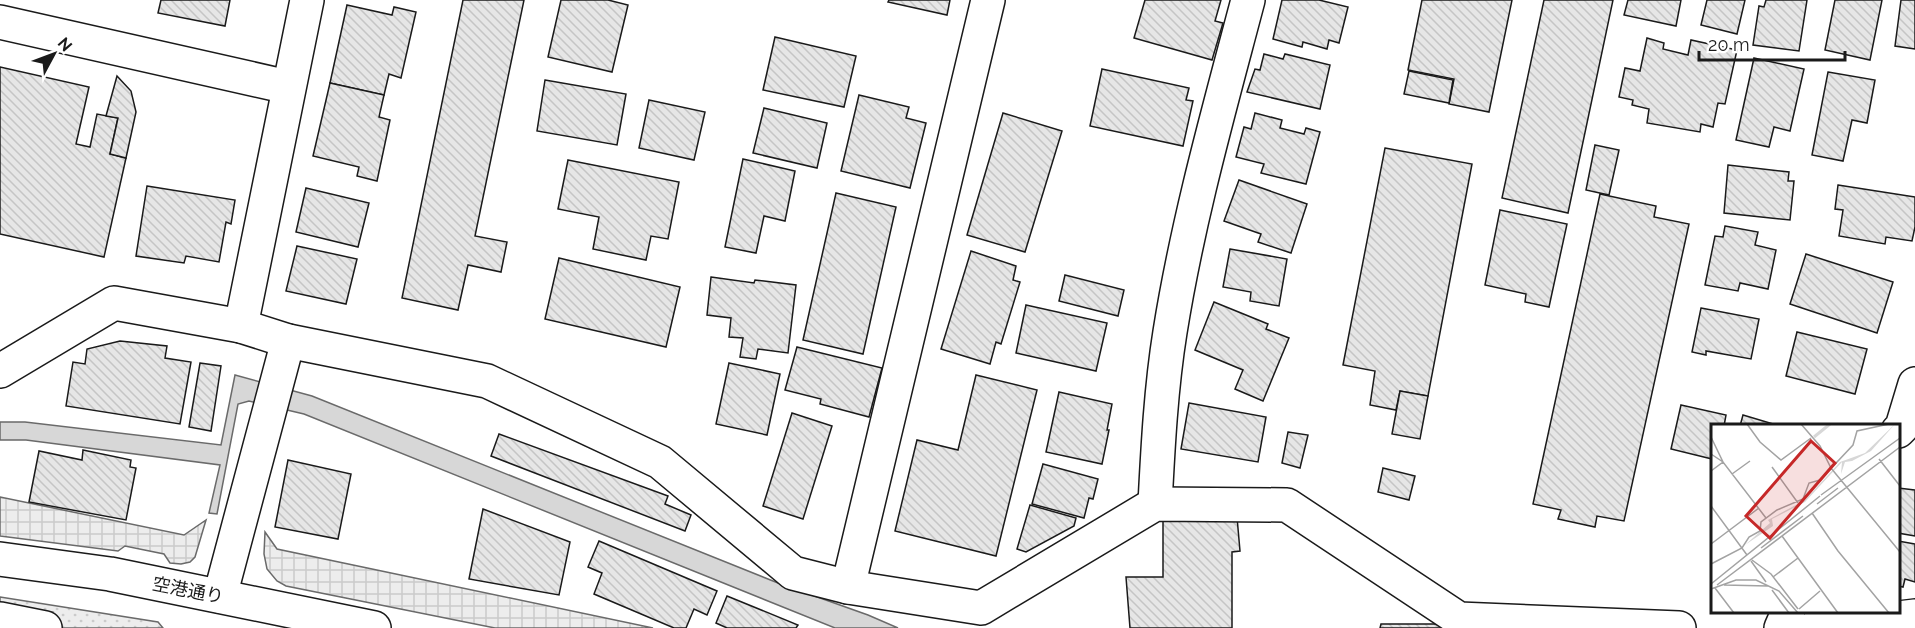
<svg xmlns="http://www.w3.org/2000/svg" width="1915" height="628" font-family="Raleway,'Noto Sans JP',sans-serif">
<style>
.grass{fill:url(#grass-dots);stroke:#6a6a6a;stroke-width:1.5}
.plaza{fill:url(#plaza-grid);stroke:#6a6a6a;stroke-width:1.5}
.water{fill:#d7d7d7;stroke:#6a6a6a;stroke-width:1.5}
.building{fill:url(#building-back-hatch);stroke:#1a1a1a;stroke-width:1.5}
.lines{fill:none;stroke-linecap:round;stroke-linejoin:round}
.minor-casing{stroke:#1a1a1a;stroke-width:36}
.highway-casing{stroke:#1a1a1a;stroke-width:36}
.minor{stroke:#fff;stroke-width:33}
.highway{stroke:#fff;stroke-width:33}
.labels{text-anchor:middle;dominant-baseline:central;stroke-width:4.5;stroke-linejoin:round;paint-order:stroke}
.street-label{font-size:18px;fill:#1a1a1a;stroke:#fff}
.inset-river{fill:none;stroke:#d7d7d7;stroke-width:3}
.inset-road{fill:none;stroke:#a3a3a3;stroke-width:1.5}
.view{fill:#c62828;fill-opacity:0.15;stroke:#c62828;stroke-width:3}
.inset-edge{fill:none;stroke:#1a1a1a;stroke-width:3}
</style>
<defs>
<pattern id="grass-dots" width="8" height="8" patternUnits="userSpaceOnUse" patternTransform="scale(1.5)"><rect width="8" height="8" fill="#ededed"/><path d="M2 2h.1M6 6h.1" fill="none" stroke="#cbcbcb" stroke-width="1.8" stroke-linecap="round"/></pattern>
<pattern id="plaza-grid" width="8" height="8" patternUnits="userSpaceOnUse" patternTransform="scale(1.5)"><rect width="8" height="8" fill="#ededed"/><path d="M0 4h8M4 0v8" fill="none" stroke="#cbcbcb"/></pattern>
<pattern id="building-back-hatch" width="6" height="6" patternUnits="userSpaceOnUse" patternTransform="scale(1.5)"><rect width="6" height="6" fill="#e6e6e6"/><path d="M-1 5l2 2M0 0l6 6M5-1l2 2" fill="none" stroke="#c5c5c5"/></pattern>
</defs>
<rect width="100%" height="100%" fill="#fff"/>
<!-- grass -->
<polygon class="grass" points="0,597 158,622 163,628 0,628"/>
<!-- plaza -->
<g class="plaza">
<polygon points="0,497 184,535 206,520 195,557 190,562 181,564 170,563 164,554 125,546 118,551 0,536"/>
<polygon points="265,532 277,549 653,628 495,628 286,586 277,581 267,569 264,554"/>
</g>
<!-- water -->
<polygon class="water" points="235,375 312,396 778,583 868,615 898,628 835,628 304,414 249,401 238,404 217,514 209,513 220,465 26,440 0,440 0,422 25,422 221,445"/>
<!-- building -->
<g class="building">
<polygon points="161,0 230,0 225,26 158,13"/>
<polygon points="463,0 524,0 475,236 507,242 501,272 468,265 458,310 402,298"/>
<polygon points="561,0 608,0 628,5 612,72 548,57"/>
<polygon points="889,0 950,0 947,15 888,2"/>
<polygon points="1145,0 1221,0 1215,21 1223,23 1212,60 1134,38"/>
<polygon points="1282,0 1319,0 1348,7 1339,43 1329,40 1327,49 1303,42 1302,47 1273,39"/>
<polygon points="1422,0 1512,0 1489,112 1449,104 1454,79 1408,70"/>
<polygon points="1544,0 1613,0 1568,213 1502,198"/>
<polygon points="1628,0 1681,0 1676,26 1624,15"/>
<polygon points="1707,0 1745,0 1737,34 1701,25"/>
<polygon points="1766,0 1807,0 1799,51 1753,45 1759,6 1764,7"/>
<polygon points="1835,0 1882,0 1870,60 1825,50"/>
<polygon points="1901,0 1915,0 1915,49 1895,46"/>
<polygon points="347,5 392,15 394,7 416,12 401,78 389,74 384,95 330,83"/>
<polygon points="775,37 856,56 844,107 763,90"/>
<polygon points="1647,38 1664,43 1663,49 1688,55 1691,40 1737,50 1725,104 1718,103 1713,127 1701,124 1700,132 1647,123 1649,109 1632,105 1633,100 1619,97 1625,68 1640,71"/>
<polygon points="1264,54 1283,59 1285,54 1330,65 1320,109 1247,92 1255,69 1260,70"/>
<polygon points="1754,58 1804,69 1790,131 1774,127 1769,147 1736,140"/>
<polygon points="0,67 89,87 76,144 90,147 97,114 118,118 110,154 126,158 104,257 0,234"/>
<polygon points="1102,69 1189,88 1186,100 1193,101 1183,146 1090,126"/>
<polygon points="1409,71 1453,80 1449,103 1404,94"/>
<polygon points="1828,72 1875,80 1867,123 1852,120 1843,161 1812,155"/>
<polygon points="117,76 131,91 136,112 126,158 110,154 118,118 106,116"/>
<polygon points="545,80 626,94 617,145 537,131"/>
<polygon points="330,83 384,95 379,117 390,120 377,181 357,176 359,167 313,156"/>
<polygon points="859,95 909,107 906,118 926,123 910,188 841,171"/>
<polygon points="649,100 705,112 694,160 639,148"/>
<polygon points="764,108 827,123 817,168 753,153"/>
<polygon points="1003,113 1062,131 1025,252 967,235"/>
<polygon points="1255,113 1282,120 1280,128 1304,134 1306,128 1320,132 1306,184 1261,173 1264,164 1236,157 1244,127 1251,129"/>
<polygon points="1595,145 1619,150 1609,195 1586,190"/>
<polygon points="1385,148 1472,164 1428,396 1400,391 1396,410 1370,405 1375,371 1343,365"/>
<polygon points="743,159 795,171 785,221 764,216 756,253 725,247"/>
<polygon points="568,160 679,182 668,239 651,236 646,260 593,249 599,217 558,209"/>
<polygon points="1728,165 1789,172 1788,181 1794,181 1790,220 1724,213"/>
<polygon points="1239,180 1307,204 1291,253 1258,242 1261,234 1224,221"/>
<polygon points="1838,185 1915,197 1915,227 1912,241 1886,237 1885,244 1839,236 1843,210 1835,209"/>
<polygon points="147,186 235,200 231,224 226,222 219,262 186,256 184,263 136,256"/>
<polygon points="306,188 369,203 358,247 296,232"/>
<polygon points="836,193 896,207 863,354 803,340"/>
<polygon points="1600,194 1656,206 1654,217 1689,224 1624,521 1597,516 1595,527 1558,519 1561,510 1533,504"/>
<polygon points="1500,210 1567,224 1549,307 1525,302 1526,294 1485,285"/>
<polygon points="1725,226 1758,232 1755,245 1776,250 1768,289 1740,283 1738,291 1705,285 1715,236 1723,237"/>
<polygon points="297,246 357,259 346,304 286,291"/>
<polygon points="1230,249 1287,259 1279,306 1250,301 1251,292 1223,287"/>
<polygon points="971,251 1016,266 1013,280 1020,282 1001,344 996,342 990,364 941,349"/>
<polygon points="1806,254 1893,282 1877,333 1790,304"/>
<polygon points="559,258 680,287 666,347 545,319"/>
<polygon points="1065,275 1124,290 1118,316 1059,301"/>
<polygon points="711,277 754,283 755,280 796,285 788,353 758,349 756,359 740,357 743,338 729,337 731,318 707,315"/>
<polygon points="1214,302 1268,324 1266,329 1289,338 1263,401 1235,389 1243,370 1195,350"/>
<polygon points="1026,305 1107,323 1096,371 1016,353"/>
<polygon points="1701,308 1759,319 1751,359 1706,351 1706,355 1692,352"/>
<polygon points="1797,332 1867,349 1855,394 1786,376"/>
<polygon points="120,341 167,346 165,358 191,362 180,424 66,406 73,362 85,364 87,349"/>
<polygon points="797,347 882,368 869,417 820,404 821,399 785,390"/>
<polygon points="200,363 221,366 211,431 189,427"/>
<polygon points="729,363 780,374 767,435 716,424"/>
<polygon points="976,375 1037,390 996,556 895,531 917,440 958,450"/>
<polygon points="1400,391 1428,396 1420,439 1392,434"/>
<polygon points="1059,392 1112,404 1107,430 1109,430 1102,464 1046,452"/>
<polygon points="1189,403 1266,417 1258,462 1181,449"/>
<polygon points="1681,405 1726,415 1724,426 1712,426 1712,459 1671,449"/>
<polygon points="792,413 832,426 803,519 763,506"/>
<polygon points="1743,415 1780,426 1740,426"/>
<polygon points="1288,432 1308,435 1300,468 1282,463"/>
<polygon points="499,434 668,496 665,504 691,515 685,531 491,456"/>
<polygon points="83,450 131,460 130,467 136,468 126,520 29,502 39,451 82,460"/>
<polygon points="288,460 351,474 338,539 275,527"/>
<polygon points="1043,464 1098,479 1093,499 1089,498 1084,518 1032,504"/>
<polygon points="1383,468 1415,476 1409,500 1378,492"/>
<polygon points="1898,488 1915,490 1915,536 1898,533"/>
<polygon points="1030,505 1076,518 1074,526 1026,552 1017,549"/>
<polygon points="483,509 570,542 559,595 469,579"/>
<polygon points="1237,517 1240,551 1232,552 1232,628 1130,628 1126,577 1163,577 1163,519"/>
<polygon points="599,541 717,591 707,615 694,609 686,628 674,628 594,594 602,573 588,567"/>
<polygon points="1898,541 1915,544 1915,582 1905,579 1903,587 1898,586"/>
<polygon points="727,596 798,625 796,628 727,628 716,623"/>
<polygon points="1381,624 1445,624 1445,628 1380,628"/>
</g>
<g class="lines">
<defs>
<g id="minor">
<polyline points="0,22 288,87"/>
<polyline points="241,326 307,0"/>
<polyline points="0,371 114,303 241,326 288,341 487,381 660,462 793,573 848,587 981,608 1155,504 1287,505 1459,619 1679,628"/>
<polyline points="1898,431 1902,427 1915,384"/>
<path d="M1155,504C1158,446 1161,388 1170,332C1188,219 1219,110 1248,0"/>
<polyline points="0,559 110,574 374,628"/>
<polyline points="848,587 988,0"/>
<polyline points="220,596 288,341"/>
<polyline points="1781,628 1788,612"/>
<polyline points="1814,628 1915,616"/>
</g>
<polyline id="highway" points="0,619 45,628"/>
</defs>
<!-- minor casing -->
<use href="#minor" class="minor-casing"/>
<!-- highway casing -->
<use href="#highway" class="highway-casing"/>
<!-- minor -->
<use href="#minor" class="minor"/>
<!-- highway -->
<use href="#highway" class="highway"/>
</g>
<g class="labels">
<!-- street labels -->
<g class="street-label">
<text transform="translate(188 590) rotate(11)">空港通り</text>
</g>
</g>
<!-- overview -->
<g transform="translate(1711 424)">
<rect width="189" height="189" fill="#fff"/>
<path d="M184,0L160,27L141,37L134,38L130,50L131,38L94,78L61,95L62,102L34,121L59,99L57,96L94,76L129,38L154,29Z" fill="#d7d7d7"/>
<path class="inset-river" d="M103,13L119,0"/>
<path class="inset-road" d="M36,0L49,18L70,36L100,14M90,0L109,22L120,44L189,128M0,13L12,38L0,47M0,30L12,38L55,94M168,35L189,62M61,43L87,79M21,50L39,37M110,71L189,14M106,80L127,64M0,82L36,131M101,89L127,127L178,189M71,112L127,189M0,120L48,84M50,124L92,92M41,136L60,150L87,185M40,137L55,158M0,140L31,124L38,113L49,107L50,98L66,86L92,75L98,59L109,56L142,21L146,7L178,0M62,153L87,134M0,160L109,72M6,161L189,23M13,161L57,162M4,164L23,189M0,165L25,156H45L68,167L87,189M61,166L78,189M88,185L109,167"/>
<path class="view" d="M100,17L124,39L59,114L35,92Z"/>
<rect width="189" height="189" class="inset-edge"/>
</g>
<!-- north arrow -->
<g transform="translate(54 54) rotate(49)" stroke="#ffffff" stroke-width="4.5" paint-order="stroke">
<path d="M0-4.5L10 22L0 15L-10 22Z" fill="#1a1a1a"/>
<text y="-9" font-size="16" font-weight="bold" text-anchor="middle" fill="#1a1a1a">N</text>
</g>
<!-- scale -->
<path d="M1699 51v9h146v-9" fill="none" stroke="#1a1a1a" stroke-width="3"/>
<text x="1708" y="51" font-size="18" fill="#1a1a1a" stroke="#ffffff" stroke-width="4.5" paint-order="stroke">20 m</text>
</svg>
